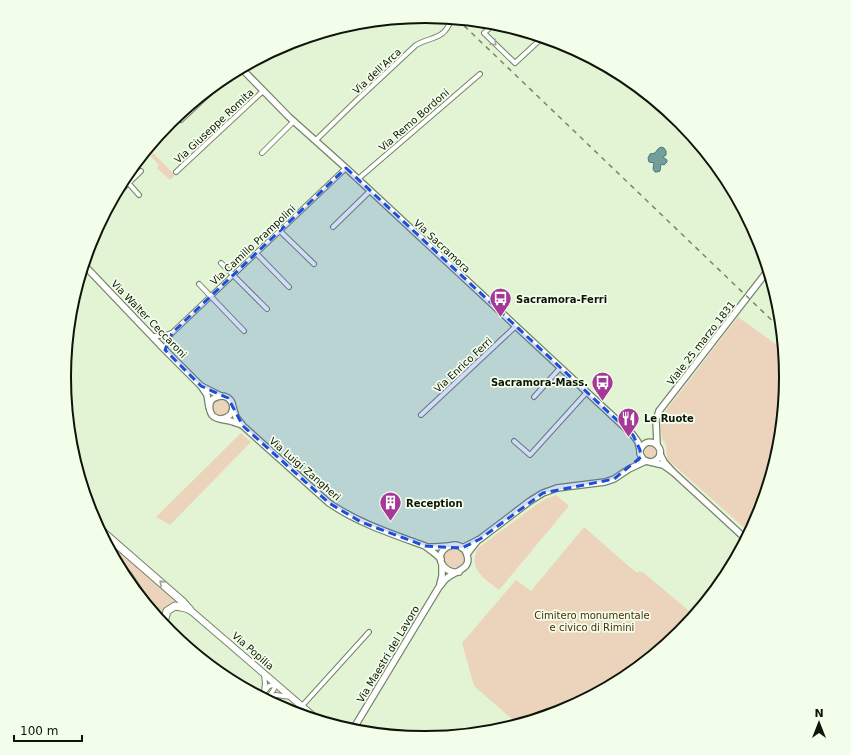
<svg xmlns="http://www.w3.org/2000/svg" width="851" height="755" font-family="'DejaVu Sans',sans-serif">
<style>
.green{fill:#ecd4bc}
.water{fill:#729f9e;stroke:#547571}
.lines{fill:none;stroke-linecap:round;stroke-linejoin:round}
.minor-casing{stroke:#758467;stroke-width:6}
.tertiary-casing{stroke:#758467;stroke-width:8}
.secondary-casing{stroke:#758467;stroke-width:8}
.primary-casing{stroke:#758467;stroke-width:9}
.minor{stroke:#fff;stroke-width:4}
.tertiary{stroke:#fff;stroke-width:5.5}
.secondary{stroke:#fff;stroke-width:6}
.primary{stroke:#fff;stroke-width:7}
.rail{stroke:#78846e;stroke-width:1.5;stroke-dasharray:5 5;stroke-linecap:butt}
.oneway{stroke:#9fa19d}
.marked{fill:#1d4ed8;fill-opacity:0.2;stroke:#1d4ed8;stroke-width:3;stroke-dasharray:8 5;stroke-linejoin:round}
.labels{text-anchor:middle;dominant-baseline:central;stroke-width:3.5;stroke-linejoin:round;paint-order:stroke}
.street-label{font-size:10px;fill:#0e1409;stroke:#f3feea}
.poi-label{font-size:10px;font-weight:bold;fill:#0e1409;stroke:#f3feea;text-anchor:start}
.park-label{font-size:10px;fill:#4a2e0a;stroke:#f3feea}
.rim{fill:none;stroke:#0e1409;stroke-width:2}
</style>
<rect width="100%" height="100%" fill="#e2f4d3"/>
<!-- green -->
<g class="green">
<polygon points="148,148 175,175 170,180 157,168 159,165 146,151"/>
<polygon points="738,317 784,350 787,378 780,448 759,516 750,533 667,459 666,445 662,438 661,432 661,424 664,413"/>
<circle cx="221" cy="407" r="9"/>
<polygon points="241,433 251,442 170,525 156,517"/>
<circle cx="650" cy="452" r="7"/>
<path d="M556,495L569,506L499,590C485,579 467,569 478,548L532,508L545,499Z"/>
<polygon points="584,527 632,569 638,573 639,571 644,573 695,616 681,633 626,678 564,712 519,725 474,686 462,643 516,580 531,591"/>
<path d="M101,533L180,603C169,603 161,608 161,620H160L130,574L106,542Z"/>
<circle cx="454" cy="558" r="10"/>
</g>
<!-- water -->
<polygon class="water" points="661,147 664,148 666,151 666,155 663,157 667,160 667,162 664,165 661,164 660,171 657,172 655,172 653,169 654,163 649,162 648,158 650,154 655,153 658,149"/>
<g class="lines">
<defs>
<g id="minor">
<polyline points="495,23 484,33 515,63 543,37"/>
<polyline points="181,120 229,75"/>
<path d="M316,140L357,100L416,45C432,36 444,40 451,20"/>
<polyline points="262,153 294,121"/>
<polyline points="176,172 263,91"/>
<polyline points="124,178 139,195"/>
<polyline points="358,179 480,74"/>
<polyline points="115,196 141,171"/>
<polyline points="333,227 370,191"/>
<polyline points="280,231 314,264"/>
<polyline points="256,253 289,287"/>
<polyline points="221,263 267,309"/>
<polyline points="199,284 244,331"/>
<polyline points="152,336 164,336 171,333"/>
<polyline points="165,350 167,341 172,333 346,168"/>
<polyline points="534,397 560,368"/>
<polyline points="421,415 516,326"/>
<polyline points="514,441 530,455 587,392"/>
<polyline points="264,691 265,684 264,674"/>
<polyline points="260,697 269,686 276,684"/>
<polyline points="269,697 274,689 276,684"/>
<polyline points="264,699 276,695 291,697"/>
<polyline points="302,706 369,632"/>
</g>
<g id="tertiary">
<polyline points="241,68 289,117 346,168 633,435 638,442 640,450 640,454 643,459 646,461 663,465 673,472"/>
<polyline points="84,265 165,350 201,386 207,395 209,407"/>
<polyline points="201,386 221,396"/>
<path d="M233,407L236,417L243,426L329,503C358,523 392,534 425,546L433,552L441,559"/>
<path d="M221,419C241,416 233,391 217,397C214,398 211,400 210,403C209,407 210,412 212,415C217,421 227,419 233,422C236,423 239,424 242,425"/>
<polyline points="657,444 656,420 659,411 769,269"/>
<path d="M640,450C649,430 673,454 652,462"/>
<polyline points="660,454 664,462 673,472 747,540"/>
<polyline points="428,547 435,547 449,546"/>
<polyline points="462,548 480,539 530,501 543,493 557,488 605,482 614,479 629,469 646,461"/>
<polyline points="467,554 478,540"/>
<polyline points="440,584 442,576 442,565"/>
<path d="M352,731L439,587C442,584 444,580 447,578C455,571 472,569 467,555C466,551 463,547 459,546C455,544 451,545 447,547C433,556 443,574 459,572"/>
</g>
<polyline id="secondary" points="190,610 319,721"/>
<g id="primary">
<polyline points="97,527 183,602 190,610"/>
<polyline points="114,558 128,575 152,611"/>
<polyline points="169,632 164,622 167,611 175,606 181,607 189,609"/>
</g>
</defs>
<!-- minor casing -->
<use href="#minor" class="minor-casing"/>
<!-- tertiary casing -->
<use href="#tertiary" class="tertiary-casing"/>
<!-- secondary casing -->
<use href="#secondary" class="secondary-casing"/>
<!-- primary casing -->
<use href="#primary" class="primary-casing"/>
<!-- minor -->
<use href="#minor" class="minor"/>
<!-- tertiary -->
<use href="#tertiary" class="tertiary"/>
<!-- secondary -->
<use href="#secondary" class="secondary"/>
<!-- primary -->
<use href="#primary" class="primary"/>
<!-- rail -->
<polyline class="rail" points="457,19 782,330"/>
</g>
<!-- one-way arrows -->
<defs><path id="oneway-chevron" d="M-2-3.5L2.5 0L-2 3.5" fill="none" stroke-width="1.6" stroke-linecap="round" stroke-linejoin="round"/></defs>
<g class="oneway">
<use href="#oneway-chevron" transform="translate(494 43) rotate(44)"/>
<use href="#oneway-chevron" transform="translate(162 583) rotate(-139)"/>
</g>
<!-- marked area -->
<path class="marked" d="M346,168L633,435L640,450L641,457L614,479L543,493L480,539L462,548L425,546L361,522L329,503L243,426L228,398L201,386L165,350L172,333Z"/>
<!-- icons -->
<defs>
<symbol id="bus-pin" viewBox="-11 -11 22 30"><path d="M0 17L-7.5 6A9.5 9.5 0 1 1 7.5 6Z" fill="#a63998" stroke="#f3feea"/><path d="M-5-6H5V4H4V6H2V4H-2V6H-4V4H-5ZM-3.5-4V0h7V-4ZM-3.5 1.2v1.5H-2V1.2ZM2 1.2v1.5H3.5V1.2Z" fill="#fff"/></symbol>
<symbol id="restaurant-pin" viewBox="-11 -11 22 30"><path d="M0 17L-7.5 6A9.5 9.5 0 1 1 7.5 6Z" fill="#a63998" stroke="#f3feea"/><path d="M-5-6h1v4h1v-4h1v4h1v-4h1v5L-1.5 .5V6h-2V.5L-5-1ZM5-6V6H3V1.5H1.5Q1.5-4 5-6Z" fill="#fff"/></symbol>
<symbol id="building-pin" viewBox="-11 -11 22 30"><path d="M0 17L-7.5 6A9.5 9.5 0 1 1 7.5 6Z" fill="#a63998" stroke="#f3feea"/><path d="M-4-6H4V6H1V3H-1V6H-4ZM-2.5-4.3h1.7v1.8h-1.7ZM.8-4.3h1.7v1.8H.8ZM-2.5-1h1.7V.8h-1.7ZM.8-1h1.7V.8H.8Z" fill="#fff"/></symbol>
</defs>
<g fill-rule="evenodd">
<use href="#bus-pin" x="488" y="286" width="25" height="34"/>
<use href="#bus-pin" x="590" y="370" width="25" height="34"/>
<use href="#restaurant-pin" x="616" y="406" width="25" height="34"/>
<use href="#building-pin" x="378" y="490" width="25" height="34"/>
</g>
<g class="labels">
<!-- street labels -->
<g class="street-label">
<text transform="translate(377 71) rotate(-43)">Via dell'Arca</text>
<text transform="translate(414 120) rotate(-41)">Via Remo Bordoni</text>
<text transform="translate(214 126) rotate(-43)">Via Giuseppe Romita</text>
<text transform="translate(253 245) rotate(-43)">Via Camillo Prampolini</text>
<text transform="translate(442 246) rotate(43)">Via Sacramora</text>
<text transform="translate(149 319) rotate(46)">Via Walter Ceccaroni</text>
<text transform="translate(701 343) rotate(-52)">Viale 25 marzo 1831</text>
<text transform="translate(463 365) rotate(-43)">Via Enrico Ferri</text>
<text transform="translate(305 469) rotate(41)">Via Luigi Zangheri</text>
<text transform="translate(253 651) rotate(41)">Via Popilia</text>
<text transform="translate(388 654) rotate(-59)">Via Maestri del Lavoro</text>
</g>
<!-- poi labels -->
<g class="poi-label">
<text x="516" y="299">Sacramora-Ferri</text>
<text x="588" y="382" text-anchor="end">Sacramora-Mass.</text>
<text x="644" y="418">Le Ruote</text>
<text x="406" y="503">Reception</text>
</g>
<!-- park labels -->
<g class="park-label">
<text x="592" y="615">Cimitero monumentale<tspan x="592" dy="12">e civico di Rimini</tspan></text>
</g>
</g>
<!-- crop -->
<path d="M0 0H851V755H0ZM71 377a354 354 0 1 1 708 0a354 354 0 1 1-708 0Z" fill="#f3feea" fill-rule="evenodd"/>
<path class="rim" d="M71 377a354 354 0 1 1 708 0a354 354 0 1 1-708 0Z"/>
<!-- north arrow -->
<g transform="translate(819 723)" stroke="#f3feea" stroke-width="3" paint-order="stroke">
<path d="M0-3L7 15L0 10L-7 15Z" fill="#0e1409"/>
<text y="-6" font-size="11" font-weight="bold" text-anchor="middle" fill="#0e1409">N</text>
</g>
<!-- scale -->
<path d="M14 735v6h68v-6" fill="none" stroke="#0e1409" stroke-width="2"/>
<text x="20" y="735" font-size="12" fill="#0e1409" stroke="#f3feea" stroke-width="3" paint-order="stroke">100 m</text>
</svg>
